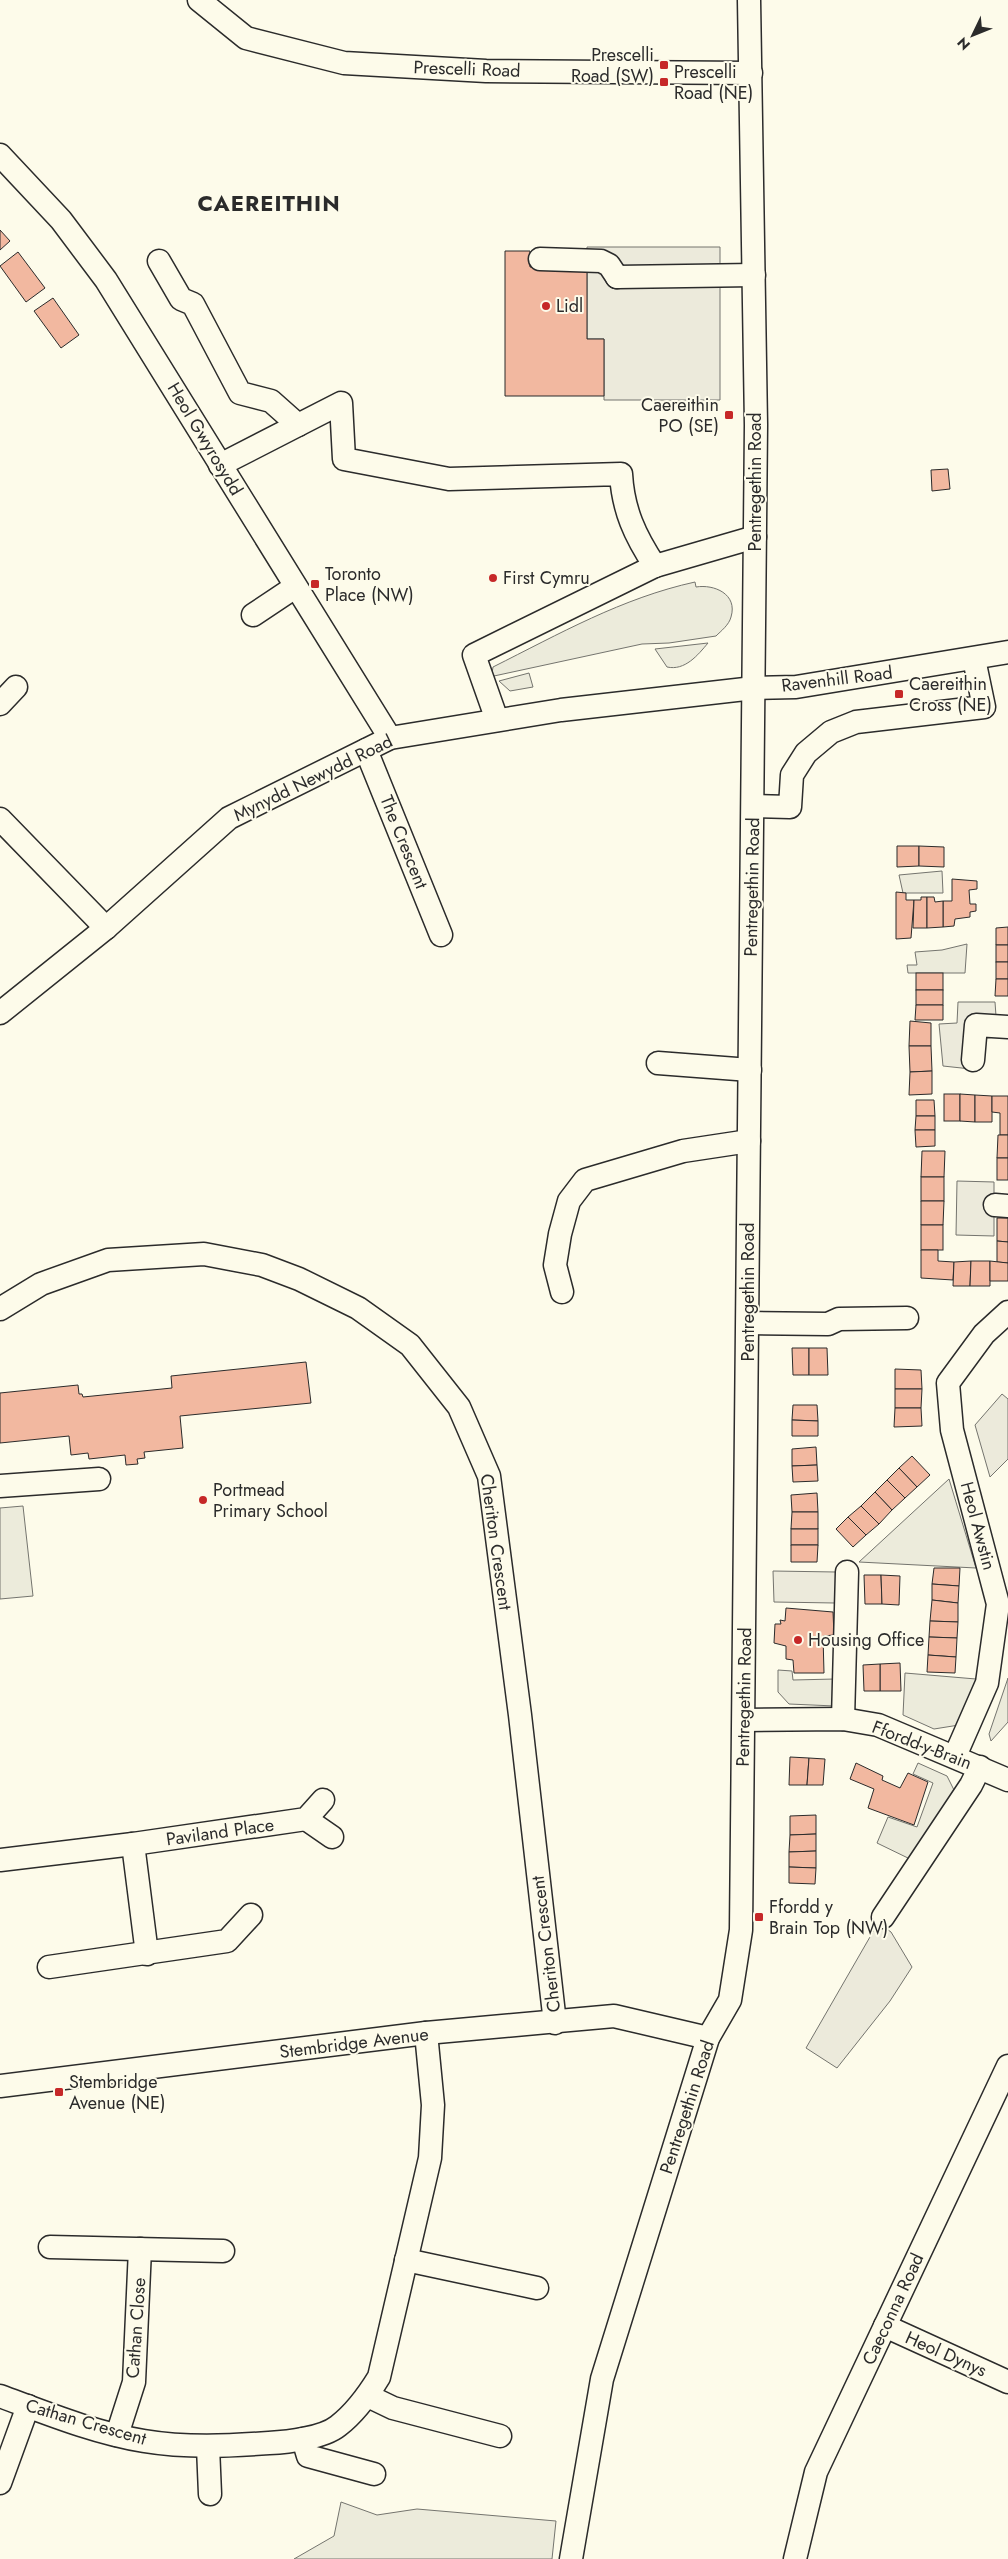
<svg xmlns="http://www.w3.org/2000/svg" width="1008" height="2559" font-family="Jost,sans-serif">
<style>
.green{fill:#ecebdb;stroke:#74746e}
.parking{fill:#eceadb;stroke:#74746e}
.building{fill:#f2b8a0;stroke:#2b2b2b}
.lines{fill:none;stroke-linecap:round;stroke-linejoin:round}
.minor-casing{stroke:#2b2b2b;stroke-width:25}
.minor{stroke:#fdfbea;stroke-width:22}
.poi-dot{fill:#c62828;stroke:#fdfbea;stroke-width:2}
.labels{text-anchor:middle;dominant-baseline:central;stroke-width:4;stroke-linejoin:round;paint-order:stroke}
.poi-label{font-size:18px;fill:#2b2b2b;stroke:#fdfbea;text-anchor:start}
.street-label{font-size:18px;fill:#2b2b2b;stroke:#fdfbea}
.district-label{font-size:22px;font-weight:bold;letter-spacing:1px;fill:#2b2b2b;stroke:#fdfbea}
</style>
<rect width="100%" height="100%" fill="#fdfbea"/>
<!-- green -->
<g class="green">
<path d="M695,582L696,587C714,584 738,594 731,617C729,625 721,631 716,636L669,643L642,644L494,676L492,673L493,667C559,634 622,598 695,582Z"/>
<path d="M708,643C698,655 685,671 667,667L655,649Z"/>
<polygon points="529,673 533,687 510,691 499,681"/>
<polygon points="942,871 943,893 903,893 899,875"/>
<polygon points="967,944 965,973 908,973 907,965 917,965 915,952 942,950"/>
<polygon points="949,1479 976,1568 859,1562"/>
<polygon points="23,1506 33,1596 0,1599 0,1508"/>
<polygon points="778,1670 792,1671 793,1680 835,1679 835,1706 789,1704 778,1692"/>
<polygon points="905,1673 976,1679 959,1725 934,1729 903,1715"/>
<polygon points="1008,1678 1008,1722 991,1741 989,1734"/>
<polygon points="918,1763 947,1776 957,1796 910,1859 877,1843 888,1817 917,1827 933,1783 913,1774"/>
<polygon points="341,2502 377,2515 417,2509 556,2521 552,2559 294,2559 334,2536"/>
</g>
<!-- parking -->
<g class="parking">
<polygon points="587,247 720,247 720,400 604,400 604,339 587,339"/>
<polygon points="958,1002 995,1002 996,1016 1008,1016 1008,1030 980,1035 980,1070 943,1066 939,1024 957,1023"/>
<polygon points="957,1181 994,1182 994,1236 956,1235"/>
<polygon points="1002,1394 1008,1399 1008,1459 990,1477 975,1425"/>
<polygon points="773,1571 836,1572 835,1603 774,1602"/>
<polygon points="878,1923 891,1932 912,1967 890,2001 837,2068 806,2048"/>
</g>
<!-- building -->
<g class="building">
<polygon points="0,230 10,241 0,250"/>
<polygon points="505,251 530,251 530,267 587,267 587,339 604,339 604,396 505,396"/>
<polygon points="18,252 45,288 26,302 0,266"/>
<polygon points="53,298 79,335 61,348 34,311"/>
<polygon points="948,469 950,489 932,491 931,470"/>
<polygon points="897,846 919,846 919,866 897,867"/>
<polygon points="919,846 944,847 944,867 919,866"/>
<polygon points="952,879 977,881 977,889 969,890 970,904 976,904 976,911 970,912 970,917 955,919 954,926 943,927 943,901 952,901"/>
<polygon points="896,892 906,893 906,900 914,900 911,938 896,939"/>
<polygon points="921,897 927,897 927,928 913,928 914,900 921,900"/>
<polygon points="927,897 934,897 935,902 943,901 943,927 927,928"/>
<polygon points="1008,927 1008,945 996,945 996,928"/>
<rect x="996" y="945" width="12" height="17"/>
<rect x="996" y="962" width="12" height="17"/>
<rect x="916" y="973" width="27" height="17"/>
<polygon points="996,979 1008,979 1008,996 995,996"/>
<rect x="916" y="990" width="27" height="15"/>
<polygon points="916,1005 943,1005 943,1020 915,1020"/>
<polygon points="910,1021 931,1023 931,1046 909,1046"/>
<polygon points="909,1046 931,1046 932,1071 910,1072"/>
<polygon points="932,1071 932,1094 909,1095 910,1072"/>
<rect x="944" y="1094" width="16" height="27"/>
<polygon points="960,1094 975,1095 975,1122 960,1121"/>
<polygon points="975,1095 992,1096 992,1122 975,1122"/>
<polygon points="992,1096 1008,1096 1008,1135 1000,1135 1000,1113 992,1112"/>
<polygon points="916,1100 934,1100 935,1116 916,1116"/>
<polygon points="916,1116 935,1116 935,1130 915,1130"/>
<polygon points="915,1130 935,1130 935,1146 916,1147"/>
<polygon points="998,1135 1008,1135 1008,1158 997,1158"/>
<polygon points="922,1151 945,1151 944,1177 921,1177"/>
<rect x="997" y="1158" width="11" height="22"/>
<rect x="921" y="1177" width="23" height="24"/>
<polygon points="921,1201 944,1201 943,1225 921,1225"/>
<polygon points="997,1218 1008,1218 1008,1242 997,1241"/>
<rect x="921" y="1225" width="22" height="25"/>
<polygon points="997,1241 1008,1242 1008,1263 997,1262"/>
<polygon points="921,1250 938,1250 938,1261 954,1262 953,1280 921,1278"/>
<polygon points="971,1261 970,1286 953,1286 954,1262"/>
<polygon points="971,1261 990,1261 990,1286 970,1286"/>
<polygon points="990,1261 1008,1263 1008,1281 990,1281"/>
<polygon points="792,1348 809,1348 809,1375 793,1375"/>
<polygon points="809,1348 827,1348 828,1375 809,1375"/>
<polygon points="306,1362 311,1403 180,1416 183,1448 144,1452 145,1458 137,1459 138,1464 126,1465 125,1455 89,1459 88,1453 71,1455 69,1436 0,1443 0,1393 78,1385 79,1394 82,1394 83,1397 172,1388 171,1376"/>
<polygon points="895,1369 921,1370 922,1389 895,1389"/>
<polygon points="895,1389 922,1389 921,1408 895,1408"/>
<polygon points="793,1405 817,1405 818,1421 792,1420"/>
<polygon points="895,1408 921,1408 922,1426 894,1427"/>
<polygon points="792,1420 818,1421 818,1436 792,1436"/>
<polygon points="816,1447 817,1465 792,1466 792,1449"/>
<polygon points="912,1456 930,1475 917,1487 899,1468"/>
<polygon points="817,1465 818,1481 793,1482 792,1466"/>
<polygon points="899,1468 917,1487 905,1498 887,1480"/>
<polygon points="887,1480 905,1498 892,1510 875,1492"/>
<polygon points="875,1492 892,1510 879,1524 861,1506"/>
<polygon points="817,1493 818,1512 792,1512 791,1495"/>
<polygon points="861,1506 879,1524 866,1535 848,1517"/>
<polygon points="792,1512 818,1512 818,1529 791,1529"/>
<polygon points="848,1517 866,1535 853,1547 836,1529"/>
<rect x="791" y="1529" width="27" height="16"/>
<polygon points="791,1545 818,1545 817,1562 791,1562"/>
<polygon points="934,1568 960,1568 959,1586 932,1584"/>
<polygon points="864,1575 881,1575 882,1604 865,1604"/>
<polygon points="881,1575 900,1576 899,1605 882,1604"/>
<polygon points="932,1584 959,1586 958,1603 932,1600"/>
<polygon points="932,1600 958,1603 958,1622 930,1621"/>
<polygon points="786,1608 833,1612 834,1635 823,1636 824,1673 794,1673 793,1660 786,1659 786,1646 774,1643 775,1624 781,1624 780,1620 785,1621"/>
<polygon points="930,1621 958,1622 957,1638 929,1637"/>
<polygon points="929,1637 957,1638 956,1657 928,1655"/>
<polygon points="928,1655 956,1657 955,1673 927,1672"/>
<polygon points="900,1663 901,1691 880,1691 880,1664"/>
<polygon points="880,1664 880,1691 864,1691 863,1665"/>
<polygon points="790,1757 809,1758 807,1785 789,1785"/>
<polygon points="809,1758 825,1759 823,1785 807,1785"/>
<polygon points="856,1763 883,1776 882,1780 900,1788 908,1773 928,1782 914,1825 868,1808 874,1789 850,1779"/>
<polygon points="816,1815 816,1834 790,1835 790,1816"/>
<polygon points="816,1834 816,1851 789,1852 790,1835"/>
<polygon points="816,1851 816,1868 789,1867 789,1852"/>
<polygon points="789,1867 816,1868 815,1884 789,1883"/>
</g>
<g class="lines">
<defs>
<g id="minor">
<polyline points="199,0 246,38 344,63 486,71 751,73"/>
<polyline points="0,155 61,220 106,280 390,738"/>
<polyline points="540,259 601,261 609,265 617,277"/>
<polyline points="159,261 181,299 193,304 240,393 271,401 298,425"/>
<polyline points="617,277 754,275"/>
<path d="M220,465L341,403L344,459L449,479L621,474C623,510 635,536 655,566"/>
<polyline points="253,615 295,587"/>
<polyline points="0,704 16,687"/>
<polyline points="497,720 474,655 655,566 755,537"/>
<polyline points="366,750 441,935"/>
<polyline points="753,806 790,807 792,775 806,753 831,732 856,722 984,707 974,659"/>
<polyline points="0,819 106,928"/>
<polyline points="0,1013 106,928 229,818 390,738 561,710 754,688 796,687 1008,652"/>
<polyline points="973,1060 976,1025 1008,1027"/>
<polyline points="658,1063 750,1070"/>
<polyline points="995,1205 1008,1206"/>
<polyline points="562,1292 555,1265 560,1234 569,1201 585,1180 683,1151 749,1141"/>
<polyline points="0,1309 41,1284 108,1260 204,1254 262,1265 299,1279 358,1308 410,1345 459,1407 489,1476 520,1715 555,2023"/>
<polyline points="748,1323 828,1324 839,1319 907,1318"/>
<polyline points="0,1486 99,1479"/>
<polyline points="843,1719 847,1572"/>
<polyline points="744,1720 843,1719 878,1725 1008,1780"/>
<polyline points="955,1756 987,1683 998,1604 952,1430 948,1383 984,1334 1008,1312"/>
<polyline points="306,1819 332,1837"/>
<polyline points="133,1844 147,1954"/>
<polyline points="0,1860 133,1844 306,1819 323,1800"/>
<polyline points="883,1917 971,1785 980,1767"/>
<polyline points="49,1967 227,1941 251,1915"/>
<polyline points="0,2086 426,2033 614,2016 708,2038"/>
<polyline points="50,2247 223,2251"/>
<polyline points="406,2260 537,2288"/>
<polyline points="885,2326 1008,2382"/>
<path d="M0,2396C46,2413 95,2433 144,2441C186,2448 228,2446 269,2443C288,2442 323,2438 338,2426C355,2413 368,2395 379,2377L430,2158L433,2105L426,2033"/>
<polyline points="368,2396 393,2408 500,2436"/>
<polyline points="117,2435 134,2382 140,2249"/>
<polyline points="303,2439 308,2456 374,2474"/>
<polyline points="208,2447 210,2494"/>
<polyline points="0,2483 28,2406"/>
<polyline points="571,2559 602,2379 708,2038 730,2000 741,1930 756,425 749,0"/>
<polyline points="795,2559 816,2472 1008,2066"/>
</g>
</defs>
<!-- minor casing -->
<use href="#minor" class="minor-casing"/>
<!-- minor -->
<use href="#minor" class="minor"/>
</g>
<!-- markers -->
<g class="poi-dot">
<rect x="659" y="60" width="10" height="10" rx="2.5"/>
<rect x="659" y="77" width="10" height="10" rx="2.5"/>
<circle cx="546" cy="306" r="5"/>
<rect x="724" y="410" width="10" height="10" rx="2.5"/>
<circle cx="493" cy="578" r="5"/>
<rect x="310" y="579" width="10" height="10" rx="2.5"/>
<rect x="894" y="689" width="10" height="10" rx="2.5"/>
<circle cx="203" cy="1500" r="5"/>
<circle cx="798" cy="1640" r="5"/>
<rect x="754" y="1912" width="10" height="10" rx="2.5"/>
<rect x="54" y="2087" width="10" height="10" rx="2.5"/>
</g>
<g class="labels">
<!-- poi labels -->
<g class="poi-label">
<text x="654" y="55" text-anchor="end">Prescelli<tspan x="654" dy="21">Road (SW)</tspan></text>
<text x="674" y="72">Prescelli<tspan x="674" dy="21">Road (NE)</tspan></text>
<text x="556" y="306">Lidl</text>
<text x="719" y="405" text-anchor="end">Caereithin<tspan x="719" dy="21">PO (SE)</tspan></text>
<text x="325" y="574">Toronto<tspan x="325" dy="21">Place (NW)</tspan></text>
<text x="503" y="578">First Cymru</text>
<text x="909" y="684">Caereithin<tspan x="909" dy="21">Cross (NE)</tspan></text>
<text x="213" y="1490">Portmead<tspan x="213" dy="21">Primary School</tspan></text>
<text x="808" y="1640">Housing Office</text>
<text x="769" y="1907">Ffordd y<tspan x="769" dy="21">Brain Top (NW)</tspan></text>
<text x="69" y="2082">Stembridge<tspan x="69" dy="21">Avenue (NE)</tspan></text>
</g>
<!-- street labels -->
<g class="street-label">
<text transform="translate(467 69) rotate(2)">Prescelli Road</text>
<text transform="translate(205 439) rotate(59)">Heol Gwyrosydd</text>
<text transform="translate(755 482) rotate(-90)">Pentregethin Road</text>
<text transform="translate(837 679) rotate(-7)">Ravenhill Road</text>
<text transform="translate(313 778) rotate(-26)">Mynydd Newydd Road</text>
<text transform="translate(404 842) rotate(68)">The Crescent</text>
<text transform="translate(752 887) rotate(-89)">Pentregethin Road</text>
<text transform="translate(748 1292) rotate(-90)">Pentregethin Road</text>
<text transform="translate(978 1526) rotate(75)">Heol Awstin</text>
<text transform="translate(496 1542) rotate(82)">Cheriton Crescent</text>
<text transform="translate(744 1697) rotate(-89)">Pentregethin Road</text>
<text transform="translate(922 1745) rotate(21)">Ffordd-y-Brain</text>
<text transform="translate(220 1832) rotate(-8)">Paviland Place</text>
<text transform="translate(546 1944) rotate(-97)">Cheriton Crescent</text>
<text transform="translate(354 2043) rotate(-7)">Stembridge Avenue</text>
<text transform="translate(687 2107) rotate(-72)">Pentregethin Road</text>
<text transform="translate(893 2309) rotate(-65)">Caeconna Road</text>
<text transform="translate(136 2328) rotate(-86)">Cathan Close</text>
<text transform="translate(946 2354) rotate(24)">Heol Dynys</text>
<text transform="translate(86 2422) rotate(16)">Cathan Crescent</text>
</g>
<!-- district labels -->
<g class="district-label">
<text x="269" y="203">CAEREITHIN</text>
</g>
</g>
<!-- north arrow -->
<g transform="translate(973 35) rotate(227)" stroke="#fdfbea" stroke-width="4" paint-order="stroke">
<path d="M0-4L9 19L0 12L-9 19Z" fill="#2b2b2b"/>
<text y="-8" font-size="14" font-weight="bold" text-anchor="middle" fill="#2b2b2b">N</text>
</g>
</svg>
